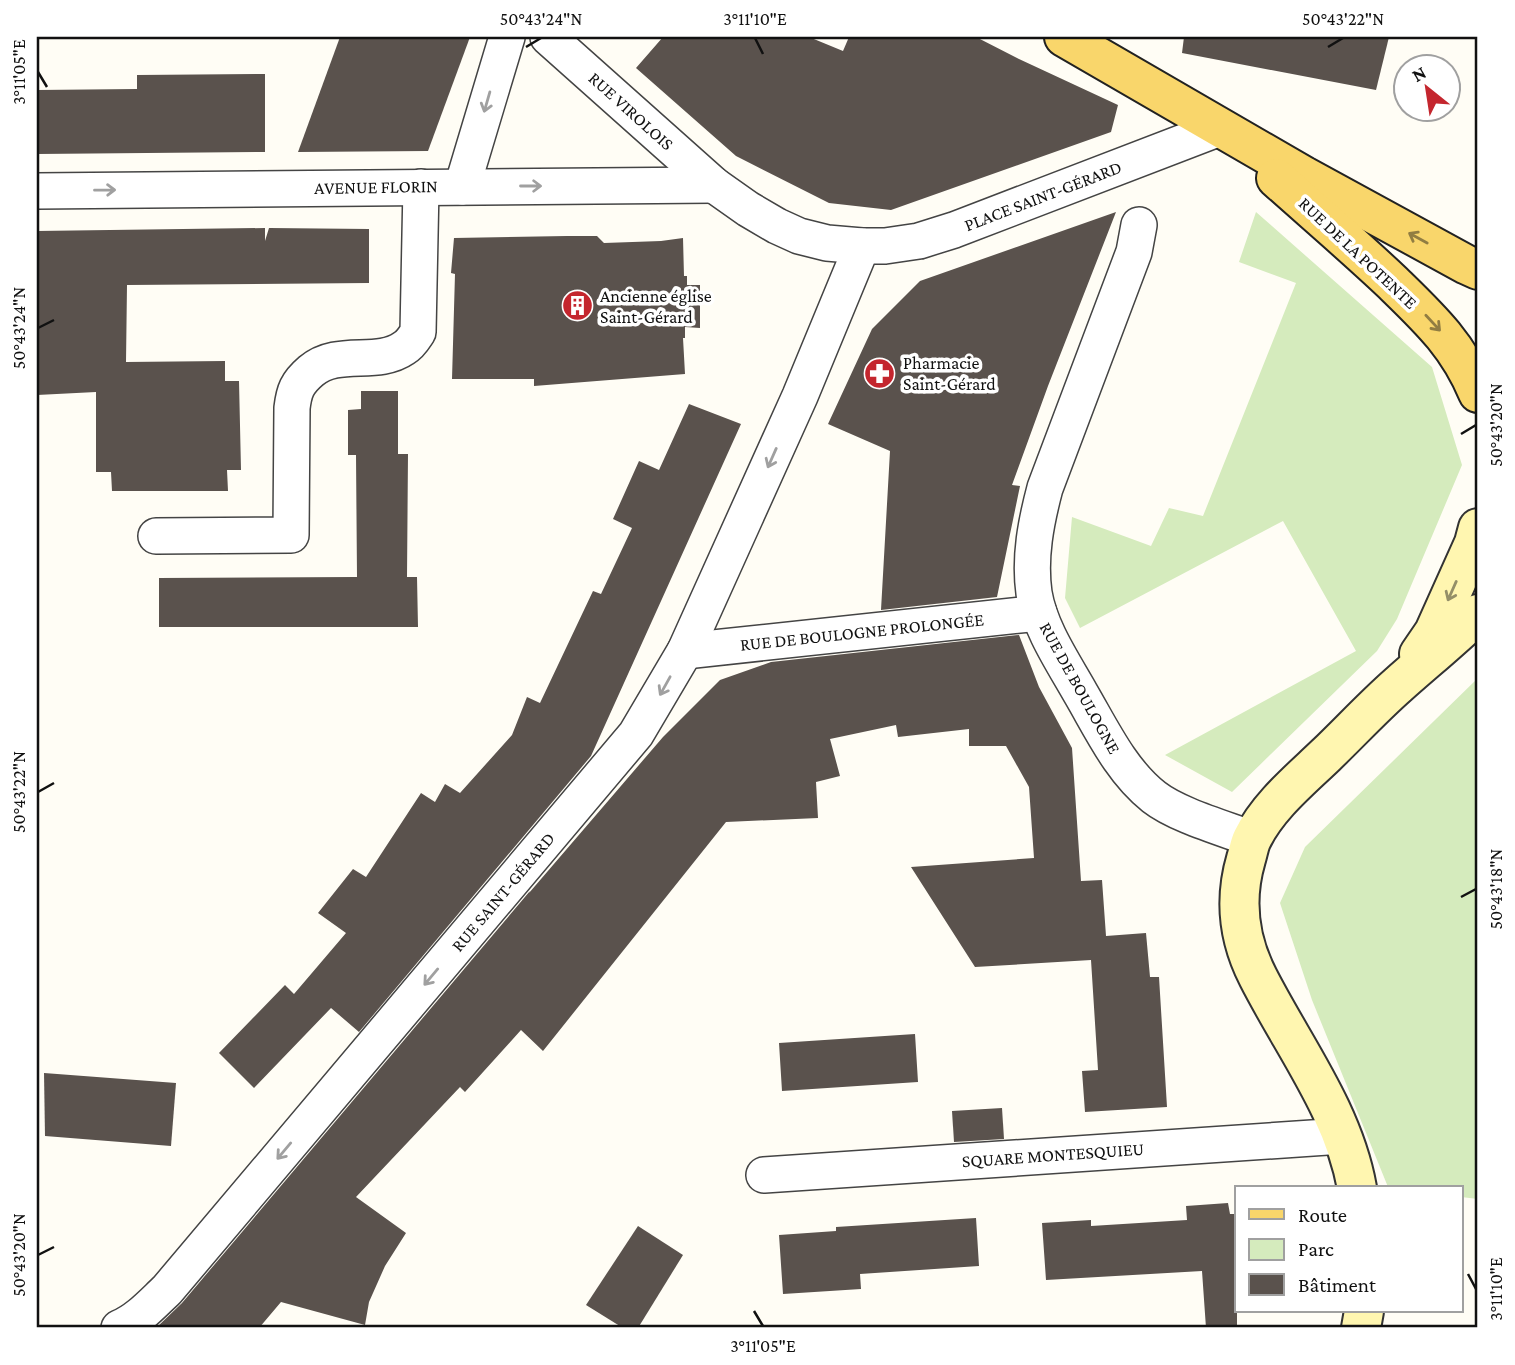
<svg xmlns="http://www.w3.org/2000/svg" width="1515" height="1365" font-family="'Crimson Pro',serif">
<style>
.green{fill:#d5ebbd}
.building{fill:#5a524d}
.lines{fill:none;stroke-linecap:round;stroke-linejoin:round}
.street-casing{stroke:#444;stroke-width:38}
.secondary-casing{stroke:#333;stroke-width:42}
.primary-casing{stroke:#222;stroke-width:42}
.street{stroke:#fff;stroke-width:35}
.secondary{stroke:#fff6b0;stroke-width:38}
.primary{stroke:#f9d66b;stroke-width:38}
.oneway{stroke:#a0a0a0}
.oneway2{stroke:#917d42}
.oneway3{stroke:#948f68}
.ticks{fill:none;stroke:#111;stroke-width:2.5}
.labels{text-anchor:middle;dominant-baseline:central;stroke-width:7;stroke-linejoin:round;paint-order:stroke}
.street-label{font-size:18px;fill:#111;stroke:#fff}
.poi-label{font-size:18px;fill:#111;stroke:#fff;text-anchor:start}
.neatline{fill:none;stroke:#111;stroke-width:2.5}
.ticks-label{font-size:18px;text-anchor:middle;fill:#111}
</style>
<rect width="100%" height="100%" fill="#fffdf5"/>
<!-- green -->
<g class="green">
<polygon points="1256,212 1432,367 1462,465 1397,619 1377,651 1232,792 1165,755 1356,651 1283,521 1080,628 1065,598 1072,517 1151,546 1169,508 1203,516 1296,283 1239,262"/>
<polygon points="1478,678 1478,1199 1461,1197 1461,1188 1388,1187 1312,1000 1280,903 1305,847"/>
</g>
<!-- building -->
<g class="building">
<polygon points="340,37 470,37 428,151 298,152"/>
<polygon points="663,37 809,37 843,51 849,37 976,37 1019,59 1118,105 1111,132 891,210 829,203 736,156 636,68"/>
<polygon points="1184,37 1389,37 1376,90 1182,53"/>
<polygon points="265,74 265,152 37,154 37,90 137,89 137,75"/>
<polygon points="1116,212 1048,386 1012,485 1020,486 997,597 881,610 890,451 828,424 872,329 920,281"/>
<polygon points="265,228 265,241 269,228 369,229 369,283 127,285 126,362 225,361 225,381 239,381 241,470 227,470 228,491 112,491 111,472 96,472 96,392 37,395 37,231"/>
<polygon points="567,236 597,236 604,243 661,241 683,238 684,276 687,276 687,285 700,285 700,328 685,327 685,338 683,338 685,374 534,386 534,379 452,379 455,274 451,273 454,238"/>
<polygon points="361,391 398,391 398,454 408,454 407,577 417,577 418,627 159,627 159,578 357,577 356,455 348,455 348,410 361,409"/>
<polygon points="689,404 741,424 591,756 359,1032 331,1008 254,1088 219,1053 285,985 294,994 346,933 318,913 353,869 366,877 421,793 435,802 445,784 460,793 512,735 527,697 540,703 593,591 601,594 632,528 613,519 639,461 659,470"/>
<polygon points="1019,635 1039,687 1072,748 1081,881 1102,880 1106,936 1146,933 1150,977 1159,977 1167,1107 1085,1112 1082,1071 1098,1070 1091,960 975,967 911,867 1034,858 1029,787 1006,746 969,746 969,729 898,737 896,725 830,739 840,776 816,782 818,818 726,822 543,1051 521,1030 465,1092 460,1087 356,1197 406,1233 385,1266 369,1302 365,1325 281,1302 259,1328 156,1328 182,1303 530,891 529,893 663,737 720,680 771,662"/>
<polygon points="915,1034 918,1082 782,1091 779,1043"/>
<polygon points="44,1073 176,1083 171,1146 45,1136"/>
<polygon points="1002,1108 1004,1139 954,1142 952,1111"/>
<polygon points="1228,1203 1230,1214 1237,1214 1237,1328 1206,1328 1202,1271 1046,1280 1042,1223 1091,1220 1091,1226 1187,1220 1186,1206"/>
<polygon points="976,1218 979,1266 860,1274 861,1289 783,1294 779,1235 836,1231 836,1227"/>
<polygon points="638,1226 683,1255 638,1328 623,1328 586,1305"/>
</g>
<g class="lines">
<defs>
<g id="street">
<polyline points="548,37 714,185 748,209 777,226 799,236 827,243 862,246 885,246 919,241 954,230 1220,128"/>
<polyline points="462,187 507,37"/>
<polyline points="37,191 714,185"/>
<path d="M1139,225L1134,252L1045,488C1036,522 1029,557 1034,593C1040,629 1063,662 1081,694C1102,730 1121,771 1154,797C1177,815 1223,828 1252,839"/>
<path d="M156,536L291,535L292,408C294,391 297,383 311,371C338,348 377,367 404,348C411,344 414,338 418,332L421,187"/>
<polyline points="685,651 1039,613"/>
<polyline points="764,1175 1342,1136"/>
<path d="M119,1328C138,1320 152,1304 167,1290L636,734L685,651L800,396L862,246"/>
</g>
<g id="secondary">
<polyline points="1419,654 1434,632 1474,543 1478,528"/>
<path d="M1357,1188C1343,1110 1293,1046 1258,977C1239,940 1234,900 1246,859C1248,853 1249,845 1252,839C1268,806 1300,780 1326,755C1350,732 1373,707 1398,685C1425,661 1452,639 1478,614"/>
<polyline points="1361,1328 1364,1311"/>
</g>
<g id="primary">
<polyline points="1064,37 1304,176 1467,265 1478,270"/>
<path d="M1276,178C1315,213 1355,247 1393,283C1430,319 1458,345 1478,393"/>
</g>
</defs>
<!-- street casing -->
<use href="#street" class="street-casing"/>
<!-- secondary casing -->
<use href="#secondary" class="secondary-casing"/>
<!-- primary casing -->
<use href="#primary" class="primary-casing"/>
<!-- street -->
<use href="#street" class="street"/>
<!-- secondary -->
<use href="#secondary" class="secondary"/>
<!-- primary -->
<use href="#primary" class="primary"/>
</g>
<!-- one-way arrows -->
<defs><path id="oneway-shaft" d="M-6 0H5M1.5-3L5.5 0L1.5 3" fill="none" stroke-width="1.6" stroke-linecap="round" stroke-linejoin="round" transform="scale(1.75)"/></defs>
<g class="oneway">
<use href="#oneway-shaft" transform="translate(487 102) rotate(106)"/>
<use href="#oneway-shaft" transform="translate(531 186)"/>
<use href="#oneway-shaft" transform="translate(105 190) rotate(-1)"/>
<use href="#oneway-shaft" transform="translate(772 458) rotate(114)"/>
<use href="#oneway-shaft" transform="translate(665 686) rotate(119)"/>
<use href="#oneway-shaft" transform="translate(431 977) rotate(130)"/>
<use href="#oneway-shaft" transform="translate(284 1151) rotate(130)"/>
</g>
<g class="oneway2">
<use href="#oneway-shaft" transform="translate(1418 238) rotate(-151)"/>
<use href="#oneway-shaft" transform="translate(1433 323) rotate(47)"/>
</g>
<use class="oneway3" href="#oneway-shaft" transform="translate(1452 591) rotate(114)"/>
<!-- ticks -->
<path class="ticks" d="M755,38L763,54M526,47L541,38M1328,47L1343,38M38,72L47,87M38,328L54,320M1461,434L1476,425M38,792L54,783M1461,897L1476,889M38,1255L54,1247M1468,1274L1476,1289M754,1311L763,1326"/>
<!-- icons -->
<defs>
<symbol id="building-disc" viewBox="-11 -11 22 22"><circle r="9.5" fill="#c4262e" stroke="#fff"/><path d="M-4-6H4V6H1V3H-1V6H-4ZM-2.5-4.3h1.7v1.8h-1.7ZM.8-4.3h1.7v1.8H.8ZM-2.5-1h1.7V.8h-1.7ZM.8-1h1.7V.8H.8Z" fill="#fff"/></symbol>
<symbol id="pharmacy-disc" viewBox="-11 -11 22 22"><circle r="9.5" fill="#c4262e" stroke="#fff"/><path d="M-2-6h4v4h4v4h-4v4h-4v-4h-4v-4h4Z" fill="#fff"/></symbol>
</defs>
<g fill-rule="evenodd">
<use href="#building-disc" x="560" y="288" width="35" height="35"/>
<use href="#pharmacy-disc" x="862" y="356" width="35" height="35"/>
</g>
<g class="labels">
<!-- street labels -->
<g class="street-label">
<text transform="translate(631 111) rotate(42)">RUE VIROLOIS</text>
<text transform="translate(376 187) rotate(-1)">AVENUE FLORIN</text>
<text transform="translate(1043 196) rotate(-21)">PLACE SAINT-GÉRARD</text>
<text transform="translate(1358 253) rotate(43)">RUE DE LA POTENTE</text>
<text transform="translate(862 632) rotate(-6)">RUE DE BOULOGNE PROLONGÉE</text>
<text transform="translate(1080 688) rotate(61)">RUE DE BOULOGNE</text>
<text transform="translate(503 892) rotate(-50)">RUE SAINT-GÉRARD</text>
<text transform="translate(1053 1155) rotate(-4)">SQUARE MONTESQUIEU</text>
</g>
<!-- poi labels -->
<g class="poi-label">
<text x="600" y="296">Ancienne église<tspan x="600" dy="21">Saint-Gérard</tspan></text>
<text x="903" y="363">Pharmacie<tspan x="903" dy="21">Saint-Gérard</tspan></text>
</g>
</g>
<!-- border -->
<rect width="1515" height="1365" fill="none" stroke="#ffffff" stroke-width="77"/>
<!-- legend -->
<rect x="1235" y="1186" width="228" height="126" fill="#ffffff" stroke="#a0a0a0" stroke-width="2"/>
<rect x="1249" y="1209" width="35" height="10" fill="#f9d66b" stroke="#a0a0a0" stroke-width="2"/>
<text x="1298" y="1222" font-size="21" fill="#111111">Route</text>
<rect x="1249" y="1239" width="35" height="21" fill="#d5ebbd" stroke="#a0a0a0" stroke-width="2"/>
<text x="1298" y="1256" font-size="21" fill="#111111">Parc</text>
<rect x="1249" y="1274" width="35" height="21" fill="#5a524d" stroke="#a0a0a0" stroke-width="2"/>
<text x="1298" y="1292" font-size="21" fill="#111111">Bâtiment</text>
<!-- north arrow -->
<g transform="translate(1427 88) rotate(330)"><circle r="33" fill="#ffffff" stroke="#a0a0a0" stroke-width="2"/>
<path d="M0-5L12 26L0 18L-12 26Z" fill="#c4262e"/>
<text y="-10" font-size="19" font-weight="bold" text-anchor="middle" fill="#111111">N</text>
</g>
<rect x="38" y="38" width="1438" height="1288" class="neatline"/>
<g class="ticks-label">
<text x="541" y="25">50°43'24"N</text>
<text x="755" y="25">3°11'10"E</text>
<text x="1343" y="25">50°43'22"N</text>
<text transform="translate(19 72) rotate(-90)" y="6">3°11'05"E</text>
<text transform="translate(19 328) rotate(-90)" y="6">50°43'24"N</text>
<text transform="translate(1496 425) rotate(-90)" y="6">50°43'20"N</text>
<text transform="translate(19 792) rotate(-90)" y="6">50°43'22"N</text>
<text transform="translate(1496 889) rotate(-90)" y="6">50°43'18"N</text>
<text transform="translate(19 1255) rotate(-90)" y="6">50°43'20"N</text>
<text transform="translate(1496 1289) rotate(-90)" y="6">3°11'10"E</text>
<text x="763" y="1352">3°11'05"E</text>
</g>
</svg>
